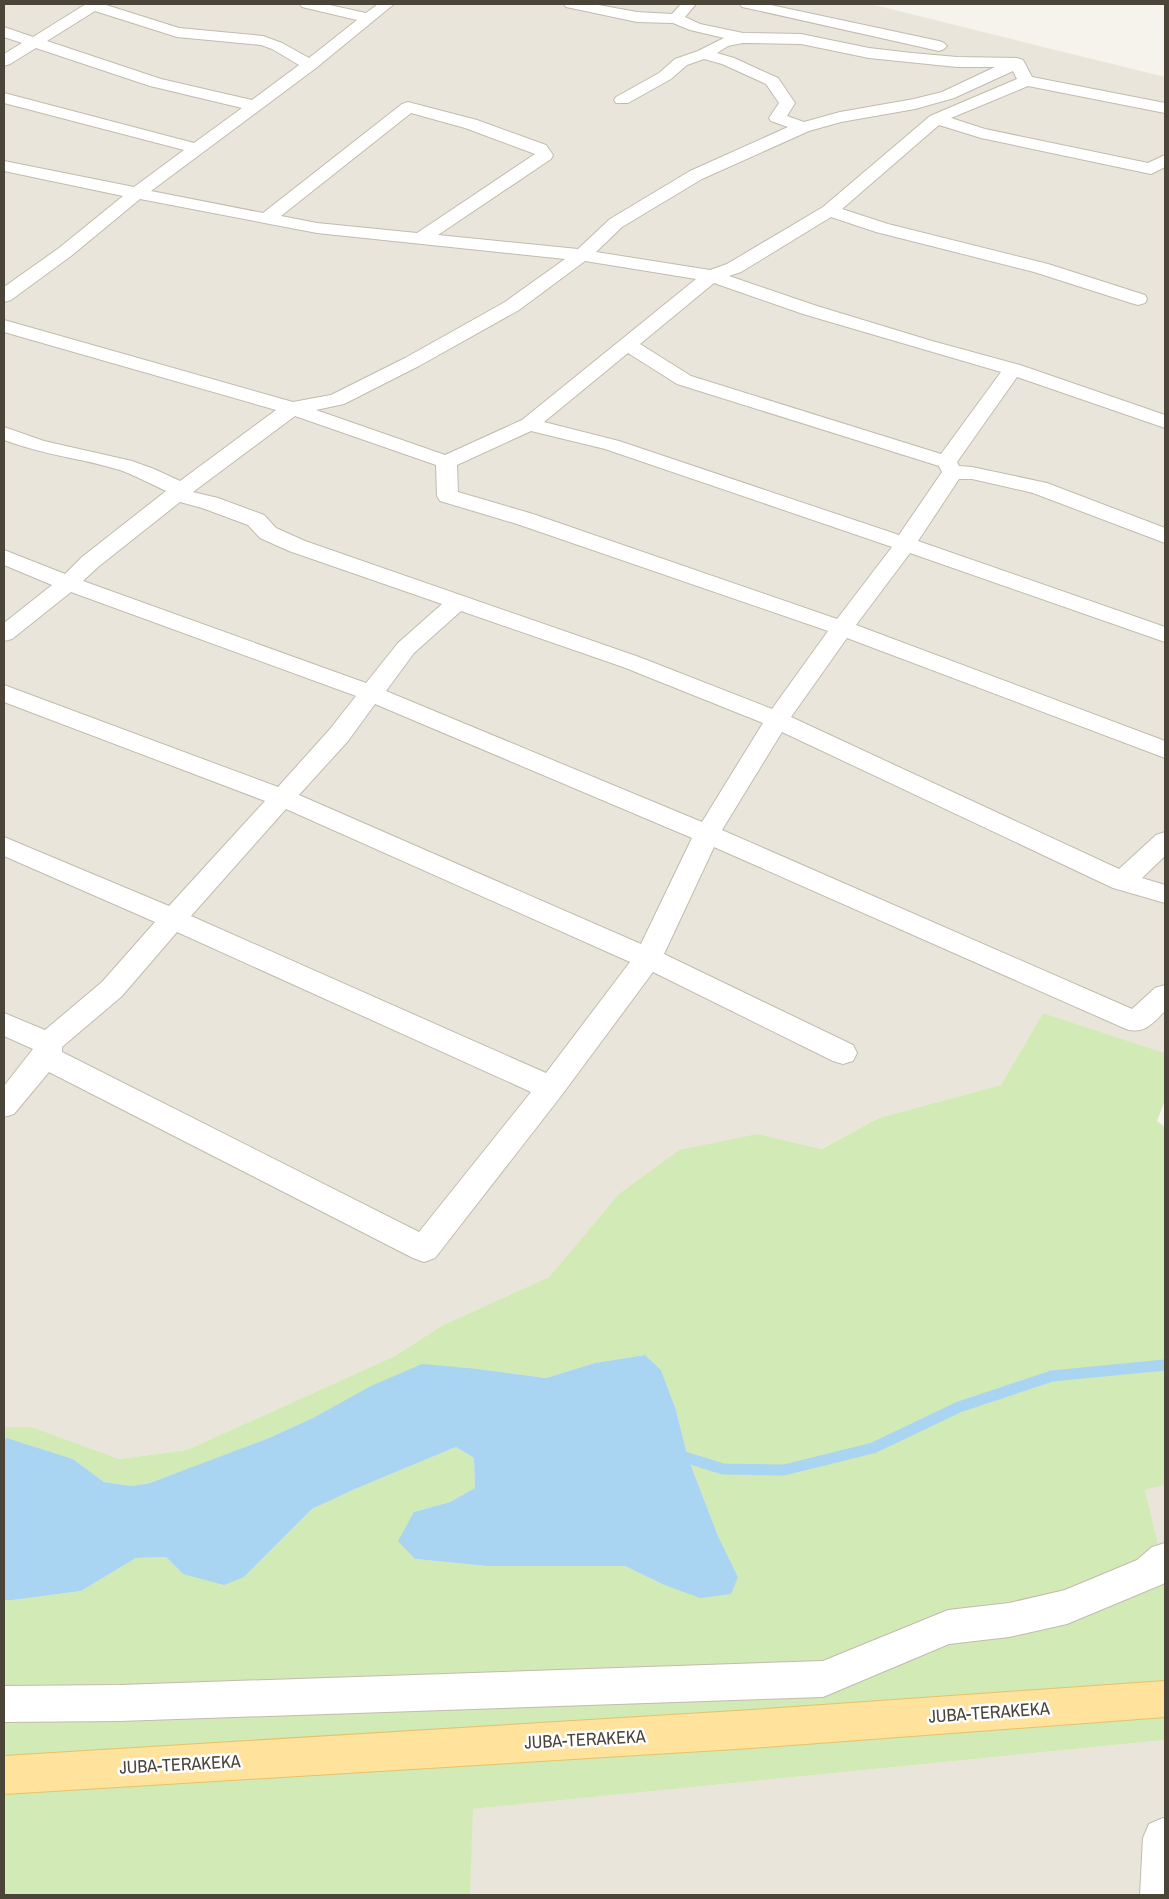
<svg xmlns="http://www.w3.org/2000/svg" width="1169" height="1899" font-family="'Archivo Narrow',sans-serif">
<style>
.residential{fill:#eae5da}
.green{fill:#d2eab5}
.water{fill:#a9d4f2}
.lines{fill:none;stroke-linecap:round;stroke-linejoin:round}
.stream{stroke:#a9d4f2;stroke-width:11}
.minor-casing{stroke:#c2bbae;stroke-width:2}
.primary-casing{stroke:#e6c16a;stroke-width:2}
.minor{fill:#fff;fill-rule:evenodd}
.primary{fill:#ffe39c;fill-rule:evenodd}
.labels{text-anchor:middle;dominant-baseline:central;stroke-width:5;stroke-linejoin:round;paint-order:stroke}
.near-street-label{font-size:18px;fill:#4b4439;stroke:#fff}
</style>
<rect width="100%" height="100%" fill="#f6f3ec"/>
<!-- residential -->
<g class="residential">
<polygon points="4,4 870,4 1165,77 1165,1053 1043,1013 1001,1085 879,1118 820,1149 758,1134 618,1195 549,1277 443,1325 395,1356 187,1450 119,1459 32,1427 4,1427"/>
<polygon points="1165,1485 1165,1572 1145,1490"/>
<polygon points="1165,1740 1165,1895 470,1895 472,1809"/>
</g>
<!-- green -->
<polygon class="green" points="1043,1013 1165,1053 1165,1100 1157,1121 1165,1127 1165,1485 1145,1490 1165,1572 1165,1740 473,1809 470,1895 4,1895 4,1600 13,1600 81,1591 136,1558 166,1557 183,1574 244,1577 312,1509 355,1489 456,1447 474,1458 475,1488 450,1502 414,1512 415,1559 487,1566 625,1566 662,1584 738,1577 718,1536 688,1458 676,1410 661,1370 645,1355 595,1363 546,1378 478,1369 315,1417 269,1438 194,1467 150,1483 131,1486 104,1482 73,1459 7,1438 4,1440 4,1427 32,1427 119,1459 187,1450 395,1356 443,1325 549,1277 618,1195 679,1150 758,1134 821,1149 879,1118 1001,1085"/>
<!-- water -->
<polygon class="water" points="645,1355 661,1370 676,1410 688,1458 718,1536 738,1577 731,1594 700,1598 662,1584 625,1566 487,1566 415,1559 398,1541 414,1512 450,1502 475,1488 474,1458 456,1447 355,1489 312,1509 244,1577 224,1585 183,1574 166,1557 136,1558 81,1591 13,1600 4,1600 4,1440 7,1438 73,1459 104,1482 131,1486 150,1483 269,1438 315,1417 371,1386 422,1364 478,1369 546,1378 595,1363"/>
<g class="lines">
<!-- stream -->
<polyline class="stream" points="678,1455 723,1469 784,1470 873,1448 959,1407 1052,1376 1165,1365"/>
<defs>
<g id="minor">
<path d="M86,4H103L179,28L263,36L282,43L309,58L357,20L302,7L300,4H325L366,13L378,4H394L316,68L151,191L263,213L402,104L408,102L477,120L546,145L553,155L551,159L438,235L578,249L610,219L690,171L788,127L771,121L769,118L779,103L766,84L722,64L704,59L687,65L671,79L628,103H616L614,100L616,97L659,73L675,59L698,51L724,38L690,30L673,23L637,22L571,8L566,7L564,4H593L637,12L672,14L681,4H696L685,17L700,24L743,33L801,34L869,48L912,53L957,57L1017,58L1023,60L1032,77L1165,103V113L1028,86L951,118L985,129L1148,163L1165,155V167L1151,174L981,138L939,125L842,209L888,224L1048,264L1145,295L1147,299L1145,303L1138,305L1131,303L1034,272L876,232L831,217L741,272L729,276L817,306L932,341L1020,365L1165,415V428L1017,377L957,462L959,466L972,467L1047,483L1165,528V543L1033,493L972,479H959L918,541L1165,627V642L910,553L856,625L1165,741V758L847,638L791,717L1119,869L1156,835L1165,832V856L1142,878L1165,885V903L1113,888L782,732L722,830L1132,1009L1155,988L1165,985V1011C1153,1023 1144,1035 1126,1029L714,847L664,954L853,1045L857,1053L853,1061L843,1064L833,1061L653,972L561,1096L435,1258L424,1262L413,1258L49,1072L14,1114L4,1117V1086L33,1049L4,1036V1013L45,1030L102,982L155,922L4,856V837L169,906L265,801L4,702V685L278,787L330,729L356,696L71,592L12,639L4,641V623L52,585L4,565V550L65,574L82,557L166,491C151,484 136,476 120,470C81,458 43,455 4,440V427L44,441L132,461L154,469L180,481L276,410L4,332V320L293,402L331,395L405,358L505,302L565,259L317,233L140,199L71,256L11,300L4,302V287L59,248L123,196L4,171V161L134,187L184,150L4,103V93L194,143L242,108L150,86L36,48L10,64L4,66V54L22,43L4,37V27L33,37ZM95,11L177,37L261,45L272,49L299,65L252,100L161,79L47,41ZM743,43L801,44L869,58L957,67H995L942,92L914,99L840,112L804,122L787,116L795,103L778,78L734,58L717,53L728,46ZM1013,71L1017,79L930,116L823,207L727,264L710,270L596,252L622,227L702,179L809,131L841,122L915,109L954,98ZM411,113L465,128L535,154L417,233L317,223L281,216ZM585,261L696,279L522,420L445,455L316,410L344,404L419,366L519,310ZM714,283L803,314L1001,372L941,454L691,376L640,344ZM628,353L677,384L939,466L942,472L899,535L619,441L544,422ZM295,416L436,465L437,496L440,501L517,524L828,631L772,709L639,657L305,541L276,528L264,515L218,498L193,492ZM531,431L605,449L892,547L837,619L533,514L458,492L457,465ZM180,502L202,508L248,525L260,538L289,551L442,604L398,643L366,683L83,581L98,567ZM461,611L623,667L763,723L702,822L386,691L414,653ZM375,704L692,838L641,944L299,795L348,741ZM286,809L630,962L546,1073L191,916ZM177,932L531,1092L419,1232L62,1052V1047L122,996Z"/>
<polygon points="740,4 766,4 939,41 944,43 947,46 944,49 939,51 747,8 742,7"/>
<polygon points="1165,1543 1165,1582 1163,1584 1067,1624 1009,1637 949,1644 823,1697 120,1721 4,1722 4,1686 120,1685 823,1661 948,1610 1009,1603 1065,1590 1137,1560 1152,1547"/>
<polygon points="1163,1818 1165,1819 1165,1895 1140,1895 1143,1838 1149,1824"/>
</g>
<polygon id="primary" points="1165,1681 1165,1717 752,1748 4,1794 4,1756 752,1710"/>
</defs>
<!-- minor casing -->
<use href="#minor" class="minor-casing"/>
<!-- primary casing -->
<use href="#primary" class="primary-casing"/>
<!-- minor -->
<use href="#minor" class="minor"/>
<!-- primary -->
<use href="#primary" class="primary"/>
</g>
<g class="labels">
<!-- near-street labels -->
<g class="near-street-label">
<text transform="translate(989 1712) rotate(-4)">JUBA-TERAKEKA</text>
<text transform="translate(585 1739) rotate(-3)">JUBA-TERAKEKA</text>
<text transform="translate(180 1764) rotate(-3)">JUBA-TERAKEKA</text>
</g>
</g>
<!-- border -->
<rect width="1169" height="1899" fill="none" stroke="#4b4439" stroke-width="10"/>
</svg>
